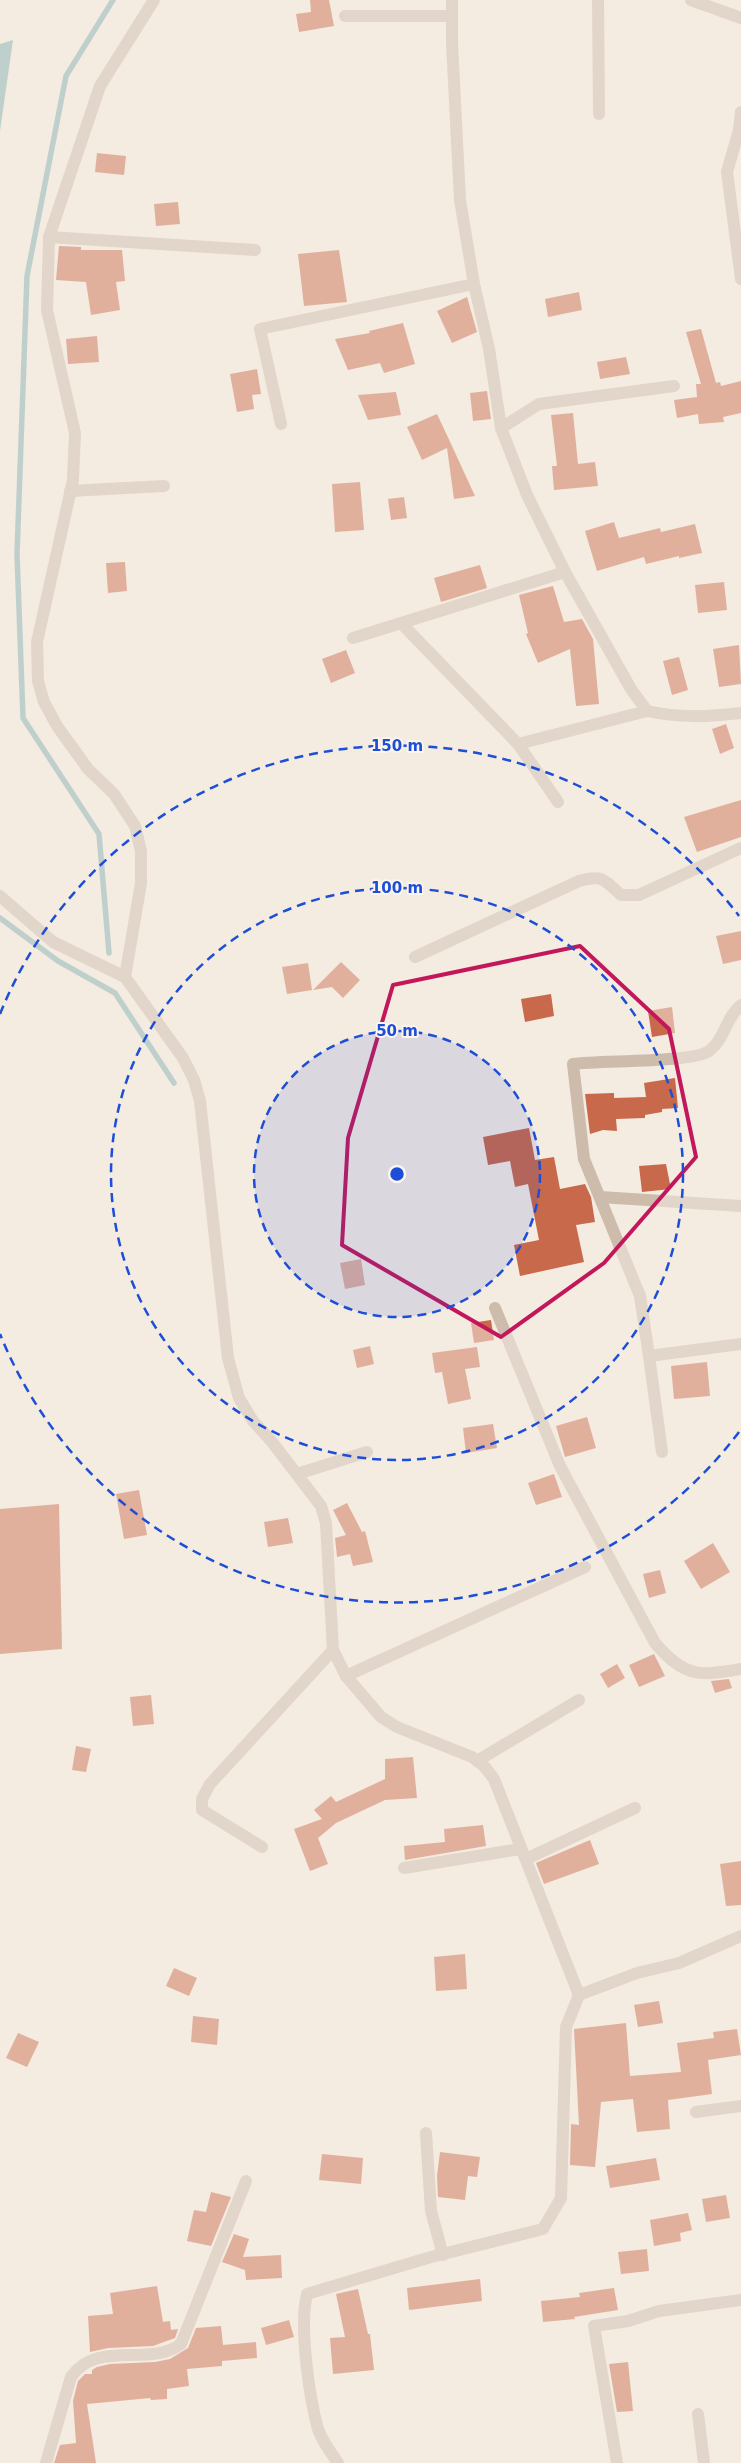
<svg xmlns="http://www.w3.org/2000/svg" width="741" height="2463" font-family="'DejaVu Sans',sans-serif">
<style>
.water{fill:#7fb0b2}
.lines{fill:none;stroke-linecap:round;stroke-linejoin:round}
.stream{stroke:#7fb0b2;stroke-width:5.5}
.building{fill:#c8694b}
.minor{stroke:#cdbbac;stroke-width:12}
.marked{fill:none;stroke:#c2185b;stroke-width:4;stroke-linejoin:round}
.ring{fill:none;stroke:#1d4ed8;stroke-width:2.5;stroke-dasharray:9 6}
.centre{fill:#1d4ed8;stroke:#fbf5ee;stroke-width:2.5}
.ring-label{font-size:15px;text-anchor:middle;font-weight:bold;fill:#1d4ed8;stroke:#fbf5ee;stroke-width:4;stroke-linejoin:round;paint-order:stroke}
</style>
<rect width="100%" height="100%" fill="#f4ebe1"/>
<!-- water -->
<polygon class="water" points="13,40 0,131 0,44"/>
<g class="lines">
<!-- stream -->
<g class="stream">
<polyline points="0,918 58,961 115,993 174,1083"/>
<polyline points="109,953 99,834 23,718 17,554 27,276 66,76 113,0"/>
</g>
</g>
<!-- building -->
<g class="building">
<polygon points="310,0 329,0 334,26 299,32 296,14 311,12"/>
<polygon points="97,153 126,156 124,175 95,172"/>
<polygon points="178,202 180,224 156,226 154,204"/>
<polygon points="59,246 81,247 81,250 122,250 125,281 116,282 120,310 91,315 86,282 56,280"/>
<polygon points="339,250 347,302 304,306 298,254"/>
<polygon points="579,292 582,310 548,317 545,299"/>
<polygon points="467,297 477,332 452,343 437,311"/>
<polygon points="403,323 415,364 384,373 380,363 348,370 335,339 370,333 369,331"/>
<polygon points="701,329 716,383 720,382 721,386 741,381 741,413 723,417 724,422 699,424 698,414 677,418 674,400 697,397 696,384 701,384 686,332"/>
<polygon points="97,336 99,362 68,364 66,339"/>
<polygon points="626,357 630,374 600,379 597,362"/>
<polygon points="257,369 261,394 252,395 254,409 237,412 230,374"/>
<polygon points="487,391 491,419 473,421 470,393"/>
<polygon points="396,392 401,415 368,420 358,395"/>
<polygon points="573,413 578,464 595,462 598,486 554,490 552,466 557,466 551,415"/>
<polygon points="437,414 452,446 475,496 454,499 447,448 422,460 407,427"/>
<polygon points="360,482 364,530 335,532 332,484"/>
<polygon points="404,497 407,518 391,520 388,499"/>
<polygon points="614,522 619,538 660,528 661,532 695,524 702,553 679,558 679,556 646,564 644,557 597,571 585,531"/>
<polygon points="125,562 127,591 108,593 106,563"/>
<polygon points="480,565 487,588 441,602 434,578"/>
<polygon points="724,582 727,610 698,613 695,585"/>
<polygon points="553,586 564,622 582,619 593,639 599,704 576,706 570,649 538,663 526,634 528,633 519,595"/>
<polygon points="739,645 741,684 719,687 713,649"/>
<polygon points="346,650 355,673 331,683 322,659"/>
<polygon points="679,657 688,690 672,695 663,661"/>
<polygon points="726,724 734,748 720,754 712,729"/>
<polygon points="741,800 741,837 697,852 684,817"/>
<polygon points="741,931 741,960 723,964 716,936"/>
<polygon points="341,962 360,980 343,998 332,987 313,990"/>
<polygon points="308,963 312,990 287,994 282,967"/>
<polygon points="551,994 554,1016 525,1022 521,999"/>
<polygon points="672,1007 675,1033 652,1037 648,1011"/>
<polygon points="675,1078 678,1108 662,1109 662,1112 645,1115 645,1118 616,1119 617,1131 603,1130 590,1134 585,1094 614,1093 614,1098 646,1097 644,1083"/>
<polygon points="529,1128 535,1160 554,1157 560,1189 585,1184 591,1197 595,1222 576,1225 584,1262 520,1276 514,1245 539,1240 528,1184 515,1187 510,1161 488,1165 483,1137"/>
<polygon points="666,1164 671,1189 642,1192 639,1166"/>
<polygon points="361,1259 365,1285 345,1289 340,1263"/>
<polygon points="491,1320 494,1340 474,1343 471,1323"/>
<polygon points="370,1346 374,1364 357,1368 353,1350"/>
<polygon points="477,1347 480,1367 465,1369 471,1399 448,1404 442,1372 435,1373 432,1353"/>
<polygon points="707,1362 710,1396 674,1399 671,1366"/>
<polygon points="587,1417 596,1448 565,1457 556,1426"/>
<polygon points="493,1424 497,1448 466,1453 463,1428"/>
<polygon points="554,1474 562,1497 536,1505 528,1483"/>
<polygon points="139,1490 147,1535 124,1539 116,1494"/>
<polygon points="347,1503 362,1532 365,1531 373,1562 353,1566 350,1554 337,1557 335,1538 346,1535 333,1510"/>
<polygon points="59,1504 62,1649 0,1654 0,1509"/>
<polygon points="288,1518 293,1543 268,1547 264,1522"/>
<polygon points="713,1543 730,1572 701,1589 684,1561"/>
<polygon points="660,1570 666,1593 649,1598 643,1574"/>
<polygon points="654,1654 665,1676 639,1687 629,1665"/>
<polygon points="617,1664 625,1678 608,1688 600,1674"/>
<polygon points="729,1679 732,1688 715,1693 711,1681"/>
<polygon points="151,1695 154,1724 133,1726 130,1697"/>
<polygon points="76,1746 91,1749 86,1772 72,1770"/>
<polygon points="413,1757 417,1798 385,1800 336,1823 318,1838 328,1864 310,1871 294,1829 322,1819 314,1810 331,1796 336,1802 385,1779 385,1759"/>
<polygon points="483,1825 486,1846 405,1860 404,1846 445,1842 444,1829"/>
<polygon points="590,1840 599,1864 544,1884 536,1863"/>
<polygon points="741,1861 741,1905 726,1906 720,1864"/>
<polygon points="465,1954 467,1989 436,1991 434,1957"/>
<polygon points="174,1968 197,1978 189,1996 166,1986"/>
<polygon points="659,2001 663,2023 638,2027 634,2005"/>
<polygon points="193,2016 219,2019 217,2045 191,2042"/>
<polygon points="626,2023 630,2076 681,2072 677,2043 714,2038 713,2032 737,2029 741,2055 708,2060 712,2094 668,2100 670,2129 637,2132 633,2099 601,2102 595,2167 570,2165 571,2124 579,2125 574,2029"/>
<polygon points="18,2033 39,2042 27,2067 6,2058"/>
<polygon points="440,2152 480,2157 477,2177 468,2176 465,2200 438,2197 437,2176"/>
<polygon points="322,2154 363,2158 361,2184 319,2180"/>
<polygon points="656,2158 660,2180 610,2188 606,2166"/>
<polygon points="211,2192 231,2197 211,2246 187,2241 194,2210 206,2212"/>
<polygon points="726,2195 730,2218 706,2222 702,2199"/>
<polygon points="688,2213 692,2230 680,2233 681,2241 654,2246 650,2220"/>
<polygon points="234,2234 249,2239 243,2257 281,2255 282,2278 246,2280 245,2270 222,2262"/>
<polygon points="647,2249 649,2271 621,2274 618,2252"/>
<polygon points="480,2279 482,2301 409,2310 407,2288"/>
<polygon points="157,2286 163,2322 170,2321 171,2330 178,2329 175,2338 153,2346 108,2348 90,2352 88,2316 113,2314 110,2293"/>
<polygon points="614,2288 618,2310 574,2317 575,2319 543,2322 541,2301 580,2297 579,2293"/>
<polygon points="358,2289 368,2334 370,2334 374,2370 333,2374 330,2338 345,2337 336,2294"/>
<polygon points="289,2320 294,2337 266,2345 261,2328"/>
<polygon points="221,2326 223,2345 256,2342 257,2358 222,2361 222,2366 187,2369 189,2386 167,2389 167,2399 151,2400 150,2398 87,2404 96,2463 54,2463 60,2445 76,2443 73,2401 78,2381 85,2374 92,2374 92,2370 97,2367 110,2364 155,2362 170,2359 188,2348 196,2328"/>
<polygon points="628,2362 633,2411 617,2412 609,2364"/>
</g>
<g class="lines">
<!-- minor -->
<g class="minor">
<path d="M452,0V43L460,200L474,284L489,349L501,428L527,495L565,572L631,689L647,711C679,718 708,717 741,713"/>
<polyline points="598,0 599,114"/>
<polyline points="691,0 741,18"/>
<polyline points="345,16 452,16"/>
<polyline points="741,112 739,130 727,172 741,279"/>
<polyline points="49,237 255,250"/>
<polyline points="281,424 260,329 474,284"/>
<polyline points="501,428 539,404 674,386"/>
<polyline points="70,491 164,486"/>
<polyline points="401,623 518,744 558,802"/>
<polyline points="353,638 565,572"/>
<polyline points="518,744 647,711"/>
<polyline points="0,896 53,942 125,977 183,1058 194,1080 200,1101 228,1358 239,1398 253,1421 272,1442 321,1506 326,1523 333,1650 346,1676 381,1717 397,1727 472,1757 484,1766 494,1779 579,1995"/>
<path d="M415,957L579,881C603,874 604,880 621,895H639L741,848"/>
<polyline points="125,977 141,883 141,851 135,826 114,794 88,769 57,726 44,702 38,681 37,642 73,480 75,433 47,310 49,237 100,86 154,0"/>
<path d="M741,1005C726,1017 725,1039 709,1051C693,1063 599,1060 573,1064L584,1159L640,1296L649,1356L741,1344"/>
<polyline points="600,1197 741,1206"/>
<path d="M495,1308L560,1466L655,1643C685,1678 699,1676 741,1669"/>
<polyline points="649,1356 662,1452"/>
<polyline points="297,1474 367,1452"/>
<polyline points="346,1676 585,1567"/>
<polyline points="477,1761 579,1700"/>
<polyline points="262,1847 202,1810 202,1799 210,1784 333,1650"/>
<polyline points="526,1859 635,1808"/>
<polyline points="404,1868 520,1849"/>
<polyline points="696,2112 741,2106"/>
<polyline points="426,2133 431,2211 443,2255"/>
<polyline points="698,2414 704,2463"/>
<path d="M46,2463L71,2377C97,2339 149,2368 181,2344L246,2181"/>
<path d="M338,2463C331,2453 322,2441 318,2429C309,2396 299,2326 307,2294L431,2257L543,2229L561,2198L566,2027L579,1995L637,1973L679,1963L741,1936"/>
<polyline points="617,2463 594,2326 628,2321 659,2311 741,2300"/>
</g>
</g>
<!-- marked area -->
<path d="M0 0H741V2463H0ZM580,946L669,1029L696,1157L604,1263L501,1337L342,1245L348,1138L393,985Z" fill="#f4ebe1" fill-opacity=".55" fill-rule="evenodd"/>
<path class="marked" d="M580,946L669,1029L696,1157L604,1263L501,1337L342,1245L348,1138L393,985Z"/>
<!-- distance rings -->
<circle cx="397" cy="1174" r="143" fill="#1d4ed8" fill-opacity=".12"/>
<g class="ring">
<circle cx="397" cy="1174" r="143"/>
<circle cx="397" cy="1174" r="286"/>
<path d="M739 1432A428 428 0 0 1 0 1334M0 1014A428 428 0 0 1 739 916"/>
</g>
<circle cx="397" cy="1174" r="8" class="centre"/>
<g class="ring-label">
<text x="397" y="751">150 m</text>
<text x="397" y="893">100 m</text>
<text x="397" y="1036">50 m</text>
</g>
</svg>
